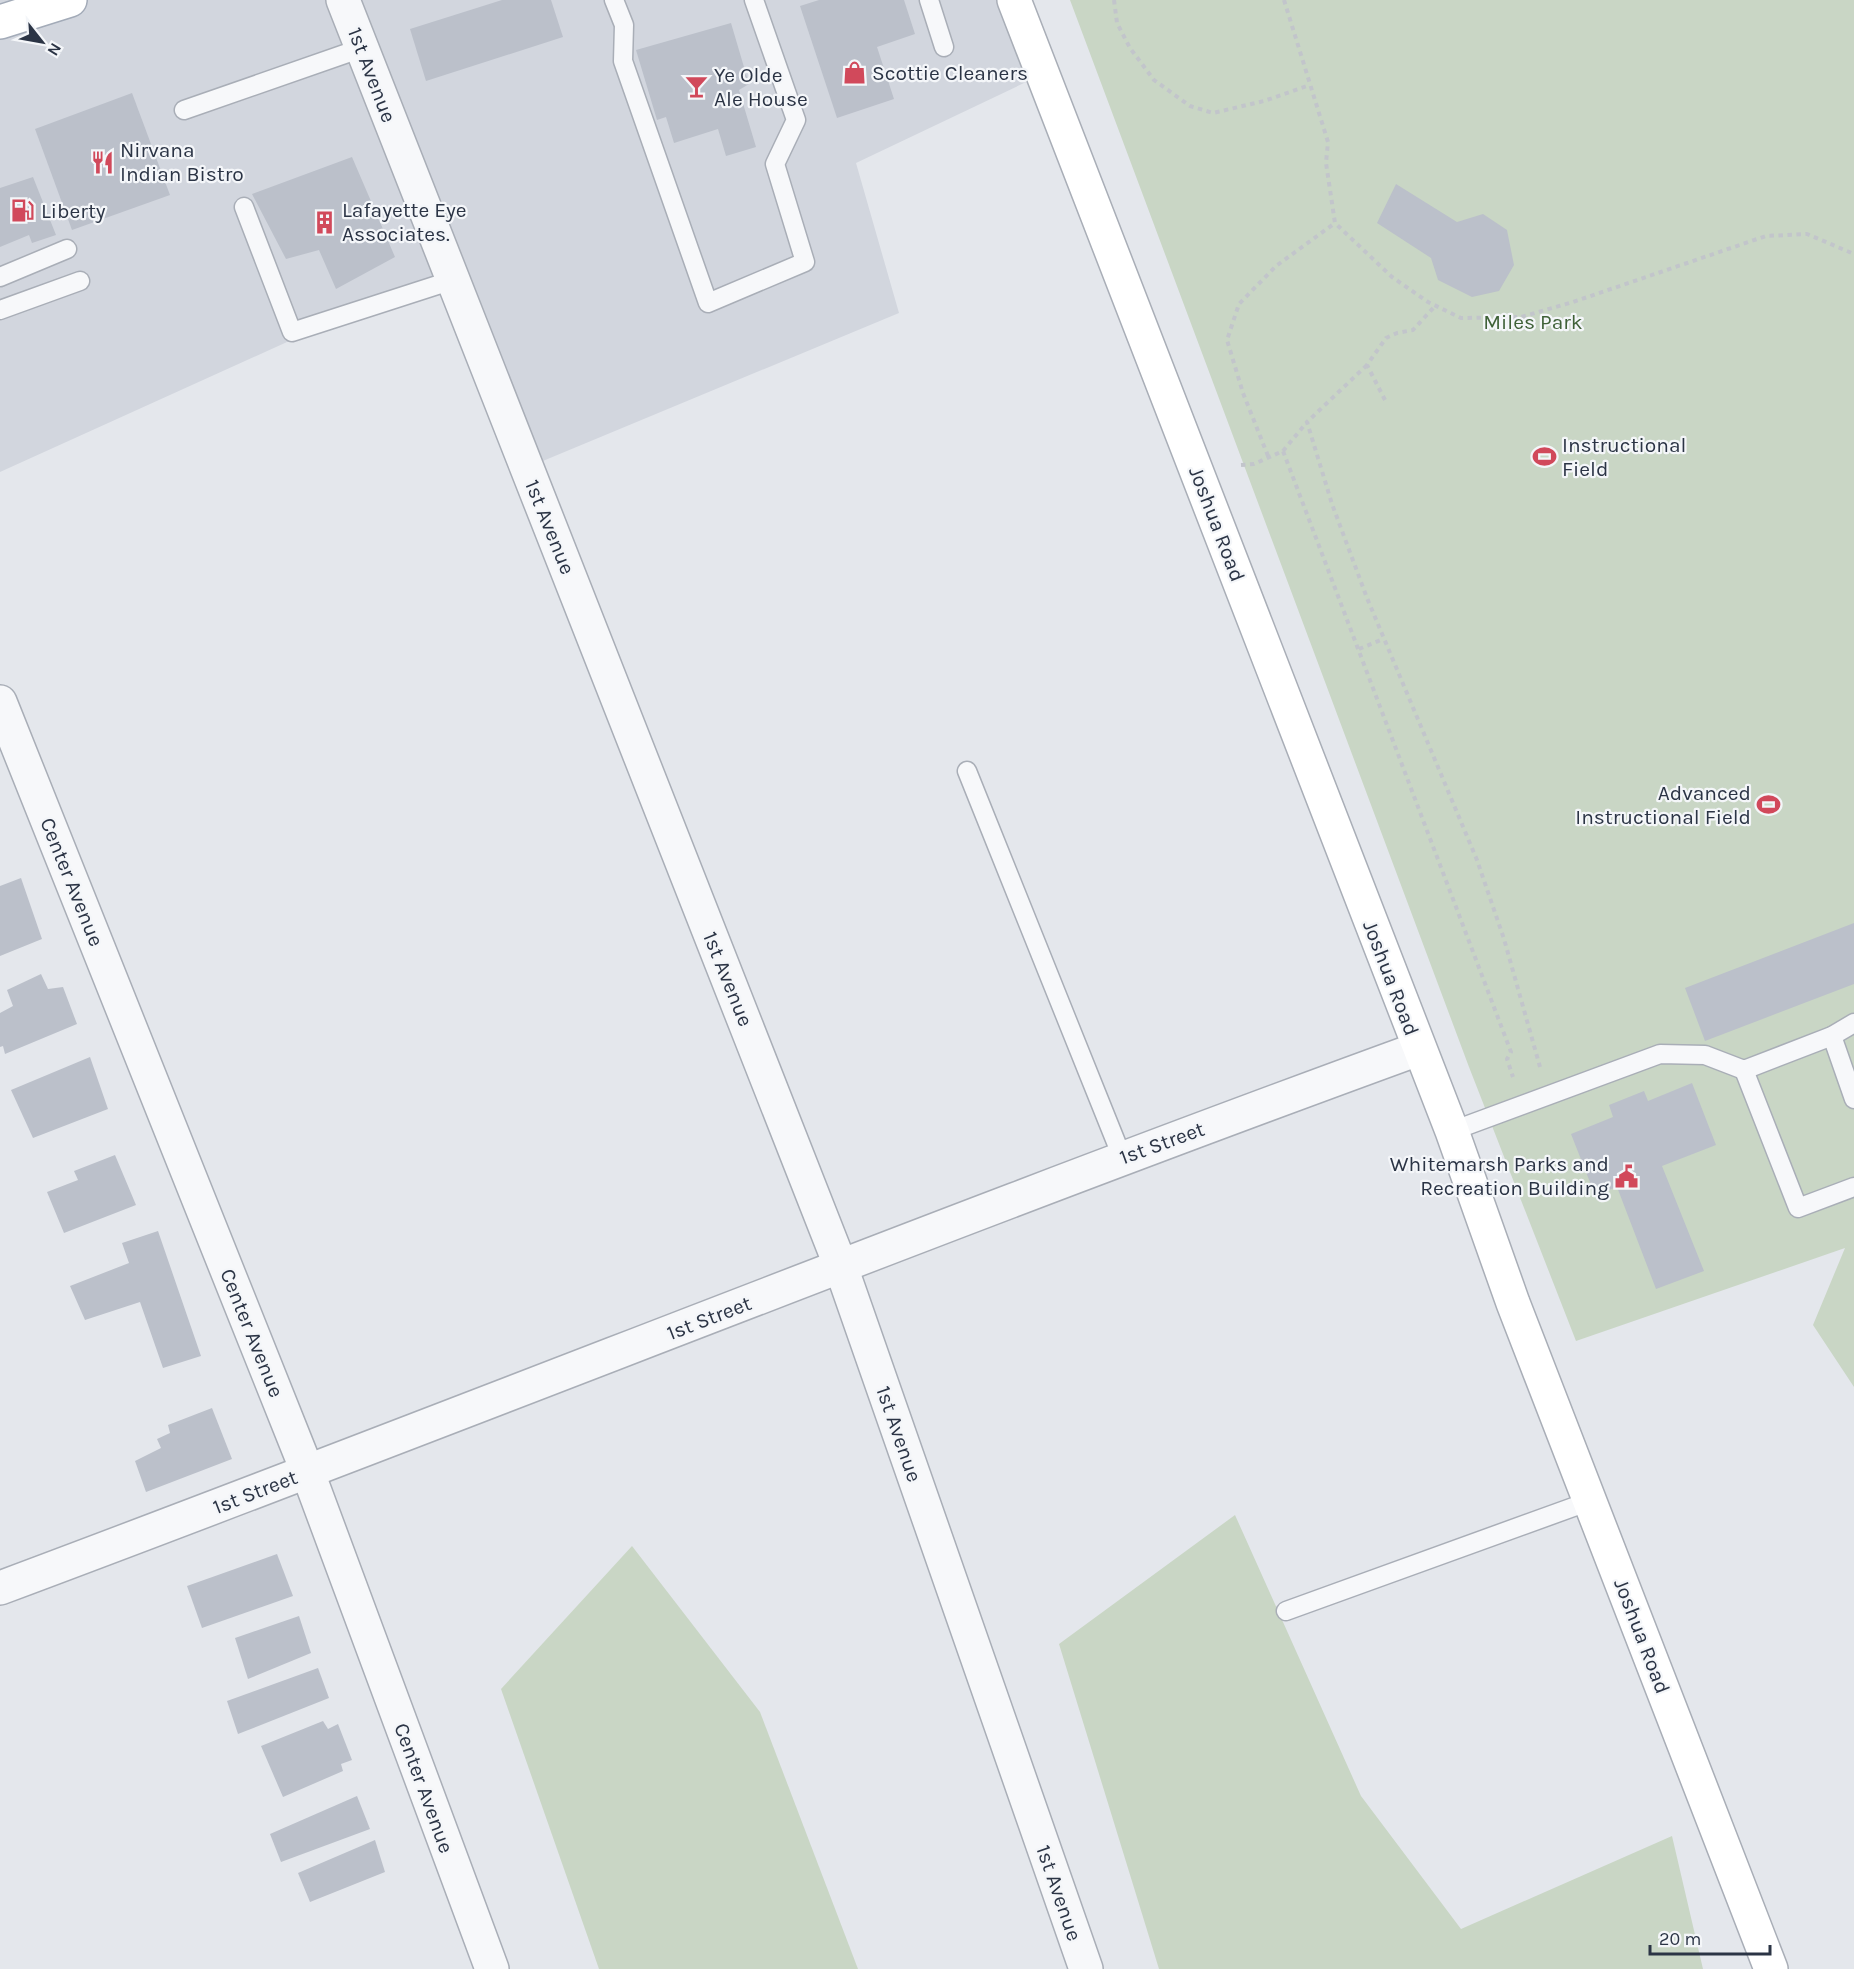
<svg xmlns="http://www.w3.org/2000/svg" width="1854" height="1969" font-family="Karla,sans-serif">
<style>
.built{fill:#d2d6de}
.green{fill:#c9d6c5}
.building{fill:#bbc0ca}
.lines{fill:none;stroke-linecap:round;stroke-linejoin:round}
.lane-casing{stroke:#a9aeb7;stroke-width:21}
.street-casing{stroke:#a9aeb7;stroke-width:36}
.secondary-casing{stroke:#a9aeb7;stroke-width:36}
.primary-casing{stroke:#a3abb8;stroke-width:36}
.path{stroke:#c2c5cb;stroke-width:4;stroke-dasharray:4.5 4.5;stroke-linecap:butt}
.lane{stroke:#f7f8fa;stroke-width:18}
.street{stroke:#f7f8fa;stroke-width:33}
.secondary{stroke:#fff;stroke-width:33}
.primary{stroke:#fff;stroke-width:33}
.labels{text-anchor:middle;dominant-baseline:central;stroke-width:4.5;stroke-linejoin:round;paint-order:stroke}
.poi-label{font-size:21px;fill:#2b3445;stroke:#f4f6f9;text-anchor:start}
.street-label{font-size:21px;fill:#2b3445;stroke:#f4f6f9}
.park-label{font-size:21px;fill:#3f6138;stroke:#f4f6f9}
</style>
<rect width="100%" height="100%" fill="#e4e7ec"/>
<!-- built -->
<polygon class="built" points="0,0 1014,0 1043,74 856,163 899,313 526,468 448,269 0,472"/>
<!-- green -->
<g class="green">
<polygon points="1070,0 1854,0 1854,1387 1813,1325 1845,1248 1576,1341 1469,1067"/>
<polygon points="1235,1515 1361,1796 1461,1929 1672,1836 1703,1969 1159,1969 1059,1644"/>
<polygon points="632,1546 760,1712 858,1969 599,1969 501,1689"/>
</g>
<!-- building -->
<g class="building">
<polygon points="502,0 551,0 563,37 426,81 410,29"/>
<polygon points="819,0 904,0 915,34 877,47 894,99 837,118 800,6"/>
<polygon points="731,23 749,84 739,90 756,147 726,156 718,129 674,143 666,117 657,120 636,50"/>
<polygon points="132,93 170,195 72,230 35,129"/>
<polygon points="352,157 395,257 336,289 319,250 286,259 252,194"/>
<polygon points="33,177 56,235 32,243 29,235 0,247 0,188"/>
<polygon points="1396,184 1457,222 1483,214 1507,230 1514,265 1499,291 1472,297 1438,280 1431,258 1377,223"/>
<polygon points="21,878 42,939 0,956 0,886"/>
<polygon points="1854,923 1854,984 1705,1041 1685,988"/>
<polygon points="41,974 48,989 63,987 77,1024 5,1054 3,1046 0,1047 0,1013 13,1006 7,990"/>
<polygon points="90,1057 108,1109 33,1138 11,1090"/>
<polygon points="1692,1083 1716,1145 1662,1166 1704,1271 1656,1289 1617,1187 1595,1195 1571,1134 1613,1117 1609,1105 1644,1091 1648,1101"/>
<polygon points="115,1155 136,1205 64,1233 47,1192 78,1180 74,1171"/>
<polygon points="158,1231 201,1356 163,1368 140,1302 85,1320 70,1286 129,1263 122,1243"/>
<polygon points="212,1408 232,1459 146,1492 135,1461 161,1448 157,1439 170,1433 168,1425"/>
<polygon points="277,1554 293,1596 202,1628 187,1586"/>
<polygon points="299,1616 311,1653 248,1679 235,1638"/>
<polygon points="318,1668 329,1698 238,1734 227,1701"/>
<polygon points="323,1721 328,1729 338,1724 352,1760 341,1764 343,1771 283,1797 261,1746"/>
<polygon points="357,1796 370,1829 281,1862 270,1834"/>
<polygon points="375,1840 385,1872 310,1902 298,1873"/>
</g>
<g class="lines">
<defs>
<g id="lane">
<polyline points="614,0 624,25 623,61 708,303 805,262 775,164 796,120 754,0"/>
<polyline points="929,0 944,47"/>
<polyline points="184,110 362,48"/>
<polyline points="244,207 292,332 453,280"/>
<polyline points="0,277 67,249"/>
<polyline points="0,310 80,281"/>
<polyline points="967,771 1122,1157"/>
<polyline points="1832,1036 1854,1099"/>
<polyline points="1744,1070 1798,1208 1854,1187"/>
<polyline points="1452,1131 1660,1054 1705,1055 1744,1070 1832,1036 1854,1023"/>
<polyline points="1286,1611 1590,1501"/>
</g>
<g id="street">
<polyline points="343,0 841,1267 1086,1969"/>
<polyline points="0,702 308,1473 492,1969"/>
<path d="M0,1588C474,1411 943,1222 1418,1049"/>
</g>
<polyline id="secondary" points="1014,0 1452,1131 1513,1303 1771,1969"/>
<polyline id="primary" points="0,22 70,0"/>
</defs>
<!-- lane casing -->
<use href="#lane" class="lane-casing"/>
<!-- street casing -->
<use href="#street" class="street-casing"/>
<!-- secondary casing -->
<use href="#secondary" class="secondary-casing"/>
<!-- primary casing -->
<use href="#primary" class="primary-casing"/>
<!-- path -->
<g class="path">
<polyline points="1114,0 1117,23 1130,48 1154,80 1190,106 1213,113 1264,101 1310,85"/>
<polyline points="1284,0 1328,142 1326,163 1335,223 1392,277 1428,302 1461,318 1521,317 1573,302 1766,236 1807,234 1854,254"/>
<polyline points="1367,365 1307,422 1332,504 1367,598 1477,860 1504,939 1540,1067"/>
<polyline points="1385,400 1367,365 1386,338 1397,333 1413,330 1435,306"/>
<polyline points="1283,451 1307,422"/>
<polyline points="1268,456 1243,393 1227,340 1239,304 1276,266 1335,223"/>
<polyline points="1241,465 1254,464 1283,451 1511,1052 1507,1059 1513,1077"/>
<polyline points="1359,649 1383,639"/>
</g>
<!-- lane -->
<use href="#lane" class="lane"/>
<!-- street -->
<use href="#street" class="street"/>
<!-- secondary -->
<use href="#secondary" class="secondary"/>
<!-- primary -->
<use href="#primary" class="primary"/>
</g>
<!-- icons -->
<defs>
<symbol id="shop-bare" viewBox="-9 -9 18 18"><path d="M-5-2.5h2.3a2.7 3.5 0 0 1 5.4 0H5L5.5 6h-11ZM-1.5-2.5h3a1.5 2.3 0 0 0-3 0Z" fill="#d1495b" stroke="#f4f6f9" stroke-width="2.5" paint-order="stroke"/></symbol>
<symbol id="bar-bare" viewBox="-9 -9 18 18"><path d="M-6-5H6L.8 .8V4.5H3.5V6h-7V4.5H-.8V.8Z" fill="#d1495b" stroke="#f4f6f9" stroke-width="2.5" paint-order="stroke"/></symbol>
<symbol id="restaurant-bare" viewBox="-9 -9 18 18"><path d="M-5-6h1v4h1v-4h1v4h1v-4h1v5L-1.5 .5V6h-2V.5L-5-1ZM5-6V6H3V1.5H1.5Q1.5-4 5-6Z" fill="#d1495b" stroke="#f4f6f9" stroke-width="2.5" paint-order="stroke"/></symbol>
<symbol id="fuel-bare" viewBox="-9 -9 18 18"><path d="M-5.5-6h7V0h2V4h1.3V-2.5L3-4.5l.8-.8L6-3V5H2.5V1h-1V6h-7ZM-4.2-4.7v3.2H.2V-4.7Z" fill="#d1495b" stroke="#f4f6f9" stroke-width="2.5" paint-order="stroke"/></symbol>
<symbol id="building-bare" viewBox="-9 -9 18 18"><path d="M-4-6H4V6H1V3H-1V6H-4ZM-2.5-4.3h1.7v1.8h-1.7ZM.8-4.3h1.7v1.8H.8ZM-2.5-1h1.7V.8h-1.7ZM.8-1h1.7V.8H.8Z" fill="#d1495b" stroke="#f4f6f9" stroke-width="2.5" paint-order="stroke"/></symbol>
<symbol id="stadium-bare" viewBox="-9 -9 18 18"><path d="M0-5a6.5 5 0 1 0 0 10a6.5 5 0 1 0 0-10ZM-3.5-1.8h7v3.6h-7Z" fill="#d1495b" stroke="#f4f6f9" stroke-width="2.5" paint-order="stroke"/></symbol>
<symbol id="civic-bare" viewBox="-9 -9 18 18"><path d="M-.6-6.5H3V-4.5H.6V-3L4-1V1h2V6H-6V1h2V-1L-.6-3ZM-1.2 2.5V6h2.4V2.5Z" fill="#d1495b" stroke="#f4f6f9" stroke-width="2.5" paint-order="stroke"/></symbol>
</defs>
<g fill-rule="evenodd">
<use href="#shop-bare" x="838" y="56" width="33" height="33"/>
<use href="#bar-bare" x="680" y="70" width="33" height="33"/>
<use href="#restaurant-bare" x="86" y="146" width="33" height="33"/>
<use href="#fuel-bare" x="6" y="194" width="33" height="33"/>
<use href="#building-bare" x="308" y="206" width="33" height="33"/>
<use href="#stadium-bare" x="1528" y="440" width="33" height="33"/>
<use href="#stadium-bare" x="1752" y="788" width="33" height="33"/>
<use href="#civic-bare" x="1610" y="1160" width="33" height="33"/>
</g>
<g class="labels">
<!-- poi labels -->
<g class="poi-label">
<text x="872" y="73">Scottie Cleaners</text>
<text x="714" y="75">Ye Olde<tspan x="714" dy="24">Ale House</tspan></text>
<text x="120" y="150">Nirvana<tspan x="120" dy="24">Indian Bistro</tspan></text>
<text x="342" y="210">Lafayette Eye<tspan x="342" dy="24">Associates.</tspan></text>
<text x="41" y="211">Liberty</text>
<text x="1562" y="445">Instructional<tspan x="1562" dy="24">Field</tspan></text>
<text x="1751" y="793" text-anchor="end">Advanced<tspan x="1751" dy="24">Instructional Field</tspan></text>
<text x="1609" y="1164" text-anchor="end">Whitemarsh Parks and<tspan x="1609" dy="24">Recreation Building</tspan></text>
</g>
<!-- street labels -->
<g class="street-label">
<text transform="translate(372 75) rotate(69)">1st Avenue</text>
<text transform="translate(1217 524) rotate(69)">Joshua Road</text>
<text transform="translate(550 527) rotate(68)">1st Avenue</text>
<text transform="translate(72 882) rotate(68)">Center Avenue</text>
<text transform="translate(1391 978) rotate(69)">Joshua Road</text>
<text transform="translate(728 979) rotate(68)">1st Avenue</text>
<text transform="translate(1162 1143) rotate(-20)">1st Street</text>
<text transform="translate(709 1318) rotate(-21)">1st Street</text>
<text transform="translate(252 1333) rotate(68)">Center Avenue</text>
<text transform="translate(899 1434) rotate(71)">1st Avenue</text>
<text transform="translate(255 1492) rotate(-21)">1st Street</text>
<text transform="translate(1642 1636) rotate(69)">Joshua Road</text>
<text transform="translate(424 1788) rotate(70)">Center Avenue</text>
<text transform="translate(1059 1893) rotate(71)">1st Avenue</text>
</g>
<!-- park labels -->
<g class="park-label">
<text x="1533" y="322">Miles Park</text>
</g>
</g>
<!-- north arrow -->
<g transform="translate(42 42) rotate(121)" stroke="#f4f6f9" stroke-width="4.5" paint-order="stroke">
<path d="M0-4.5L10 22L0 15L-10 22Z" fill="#2b3445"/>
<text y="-9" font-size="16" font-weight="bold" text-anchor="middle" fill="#2b3445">N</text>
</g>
<!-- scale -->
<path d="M1650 1945v9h120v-9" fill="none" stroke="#2b3445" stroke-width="3"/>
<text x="1659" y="1945" font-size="18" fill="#2b3445" stroke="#f4f6f9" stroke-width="4.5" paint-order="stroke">20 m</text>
</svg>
